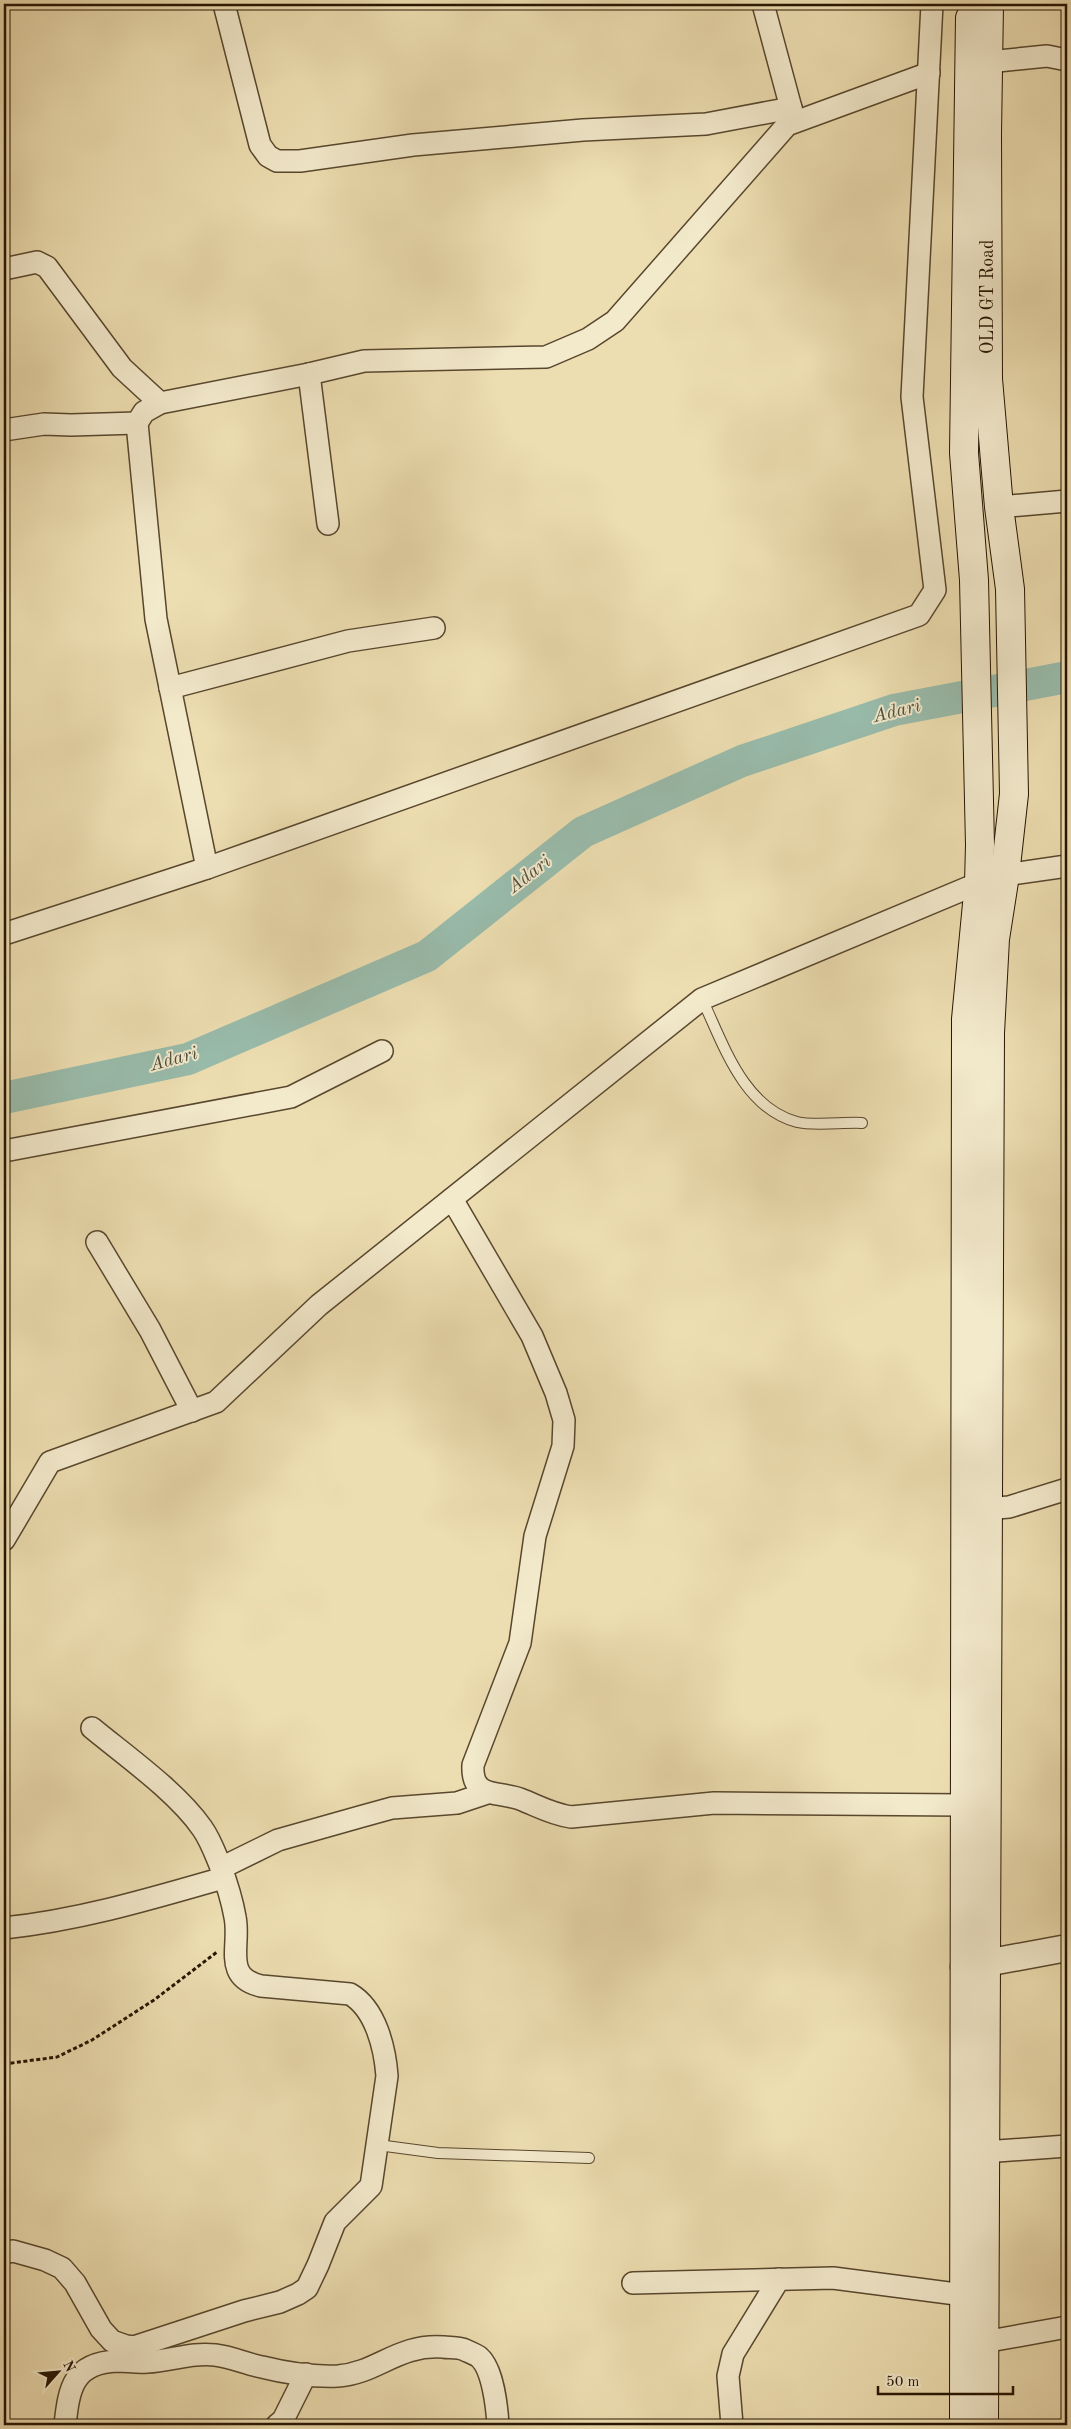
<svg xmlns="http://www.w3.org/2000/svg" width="1071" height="2429" font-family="'Old Standard TT',serif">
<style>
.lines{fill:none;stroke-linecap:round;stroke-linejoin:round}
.river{stroke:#99bcac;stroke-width:32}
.service-casing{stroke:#58472e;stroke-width:12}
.minor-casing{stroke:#58472e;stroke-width:24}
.tertiary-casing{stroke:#58472e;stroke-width:29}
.secondary-casing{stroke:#261503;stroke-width:30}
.path{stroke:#261503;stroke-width:3;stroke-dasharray:4 2.5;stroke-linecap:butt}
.service{stroke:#f3eacc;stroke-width:10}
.minor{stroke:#f3eacc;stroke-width:21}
.tertiary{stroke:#f3eacc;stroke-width:26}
.secondary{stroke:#f3eacc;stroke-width:28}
.labels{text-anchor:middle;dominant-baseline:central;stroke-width:4;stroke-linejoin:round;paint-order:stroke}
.street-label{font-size:18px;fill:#261503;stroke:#f3eacc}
.water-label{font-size:19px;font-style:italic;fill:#4e4f3e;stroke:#f3eacc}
</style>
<rect width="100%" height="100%" fill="#eddeb1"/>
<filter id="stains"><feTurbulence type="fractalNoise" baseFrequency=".004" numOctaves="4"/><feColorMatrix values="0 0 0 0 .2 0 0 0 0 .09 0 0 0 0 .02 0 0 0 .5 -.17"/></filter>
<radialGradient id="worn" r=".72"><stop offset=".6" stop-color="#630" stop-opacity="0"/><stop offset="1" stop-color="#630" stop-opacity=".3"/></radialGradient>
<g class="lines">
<!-- river -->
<polyline class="river" points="4,1098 188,1059 427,956 583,832 742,761 894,710 1067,677"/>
<defs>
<g id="service">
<path d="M702,999C723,1043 743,1108 797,1122C813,1126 845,1122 862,1123"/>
<polyline points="378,2145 438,2153 589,2158"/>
</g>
<g id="minor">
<polyline points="224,4 260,145 268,156 277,161 300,161 413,145 583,130 706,124 791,108"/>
<polyline points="763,4 791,108 788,122"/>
<polyline points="988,62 1047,56 1067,60"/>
<polyline points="4,269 37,262 47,267 122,368 160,403"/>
<polyline points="309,374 328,524"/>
<polyline points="4,430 44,424 71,425 137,423"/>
<polyline points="999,507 1067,501"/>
<polyline points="170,688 348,641 434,628"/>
<polyline points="207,868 156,619 137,423 144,412 160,403 309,374 364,361 546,357 588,339 615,321 787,125 929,73"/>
<polyline points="4,934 207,868 919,615 935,590 912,397 932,4"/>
<polyline points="4,1151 291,1097 382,1051"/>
<path d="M452,1199L532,1336L556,1393L564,1420L563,1446L535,1536L520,1643L473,1765C471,1799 498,1791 520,1799C538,1806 551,1814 571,1817L714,1803L964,1805"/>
<polyline points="97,1242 150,1330 192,1411"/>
<polyline points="985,1509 1009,1507 1067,1489"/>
<polyline points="4,1540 50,1462 216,1402 319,1305 702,999 979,883 1005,875 1067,866"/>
<polyline points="221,1868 278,1840 363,1816 392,1808 457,1803 487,1793"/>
<path d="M4,1928C80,1920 150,1899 223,1878"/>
<polyline points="984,2152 1067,2146"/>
<path d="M4,2253L13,2251L45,2260L62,2268L75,2283L101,2329L112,2341L126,2346L134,2347L244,2311L280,2302L298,2294L307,2288L318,2265L335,2222L371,2186L387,2076C385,2049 376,2009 350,1994L261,1986C222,1977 241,1945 235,1917C232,1900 226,1881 220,1865C215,1853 210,1839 202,1828C177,1792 126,1756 92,1728"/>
<polyline points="633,2283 833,2278 964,2295"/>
<polyline points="984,2342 1067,2327"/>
<path d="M65,2425C69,2388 73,2363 117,2361C127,2361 137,2363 147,2362C171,2361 191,2352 215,2355C232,2357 246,2364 262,2367C286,2373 313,2377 338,2376C378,2373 397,2344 443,2347C450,2348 459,2347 465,2350C469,2352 475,2354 479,2357C493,2369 497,2408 498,2425"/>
<polyline points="277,2425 283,2420 306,2374"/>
<polyline points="732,2425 728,2376 733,2354 779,2279"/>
</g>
<polyline id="tertiary" points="964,1967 1067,1948"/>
<g id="secondary">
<polyline points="964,2425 966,1019 979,883 980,845 974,580 964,453 970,18"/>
<path d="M984,2425C984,1961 985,1497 990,1033L995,939L1005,875L1014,794L1010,589L999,507L988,379L987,134L989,4"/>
</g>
</defs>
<!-- service casing -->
<use href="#service" class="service-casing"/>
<!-- minor casing -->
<use href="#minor" class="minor-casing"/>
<!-- tertiary casing -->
<use href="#tertiary" class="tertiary-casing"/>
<!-- secondary casing -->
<use href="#secondary" class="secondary-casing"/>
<!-- path -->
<polyline class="path" points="4,2064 57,2057 92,2040 154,2000 217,1952"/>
<!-- service -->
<use href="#service" class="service"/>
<!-- minor -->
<use href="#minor" class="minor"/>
<!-- tertiary -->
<use href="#tertiary" class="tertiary"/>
<!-- secondary -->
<use href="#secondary" class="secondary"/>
</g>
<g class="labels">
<!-- street labels -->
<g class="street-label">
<text transform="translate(988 297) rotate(-90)">OLD GT Road</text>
</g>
<!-- water labels -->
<g class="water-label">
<text transform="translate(897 712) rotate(-14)">Adari</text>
<text transform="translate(530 875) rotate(-38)">Adari</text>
<text transform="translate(174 1060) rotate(-15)">Adari</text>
</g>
</g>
<!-- margin -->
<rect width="1071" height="2429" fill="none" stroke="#eddeb1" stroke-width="20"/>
<rect x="5" y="5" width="1061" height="2419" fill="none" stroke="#261503" stroke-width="2.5"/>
<rect x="10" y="10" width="1051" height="2409" fill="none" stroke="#261503"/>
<!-- north arrow -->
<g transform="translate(58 2372) rotate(63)" stroke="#f3eacc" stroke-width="4" paint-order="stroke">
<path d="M0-4L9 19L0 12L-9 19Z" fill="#261503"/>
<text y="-8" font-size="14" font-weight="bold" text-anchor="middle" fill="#261503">N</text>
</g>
<!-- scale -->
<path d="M878 2386v8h135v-8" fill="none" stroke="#261503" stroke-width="2.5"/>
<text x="886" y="2386" font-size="15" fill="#261503" stroke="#f3eacc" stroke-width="4" paint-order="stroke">50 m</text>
<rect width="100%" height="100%" filter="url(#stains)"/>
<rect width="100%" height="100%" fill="url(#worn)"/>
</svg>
